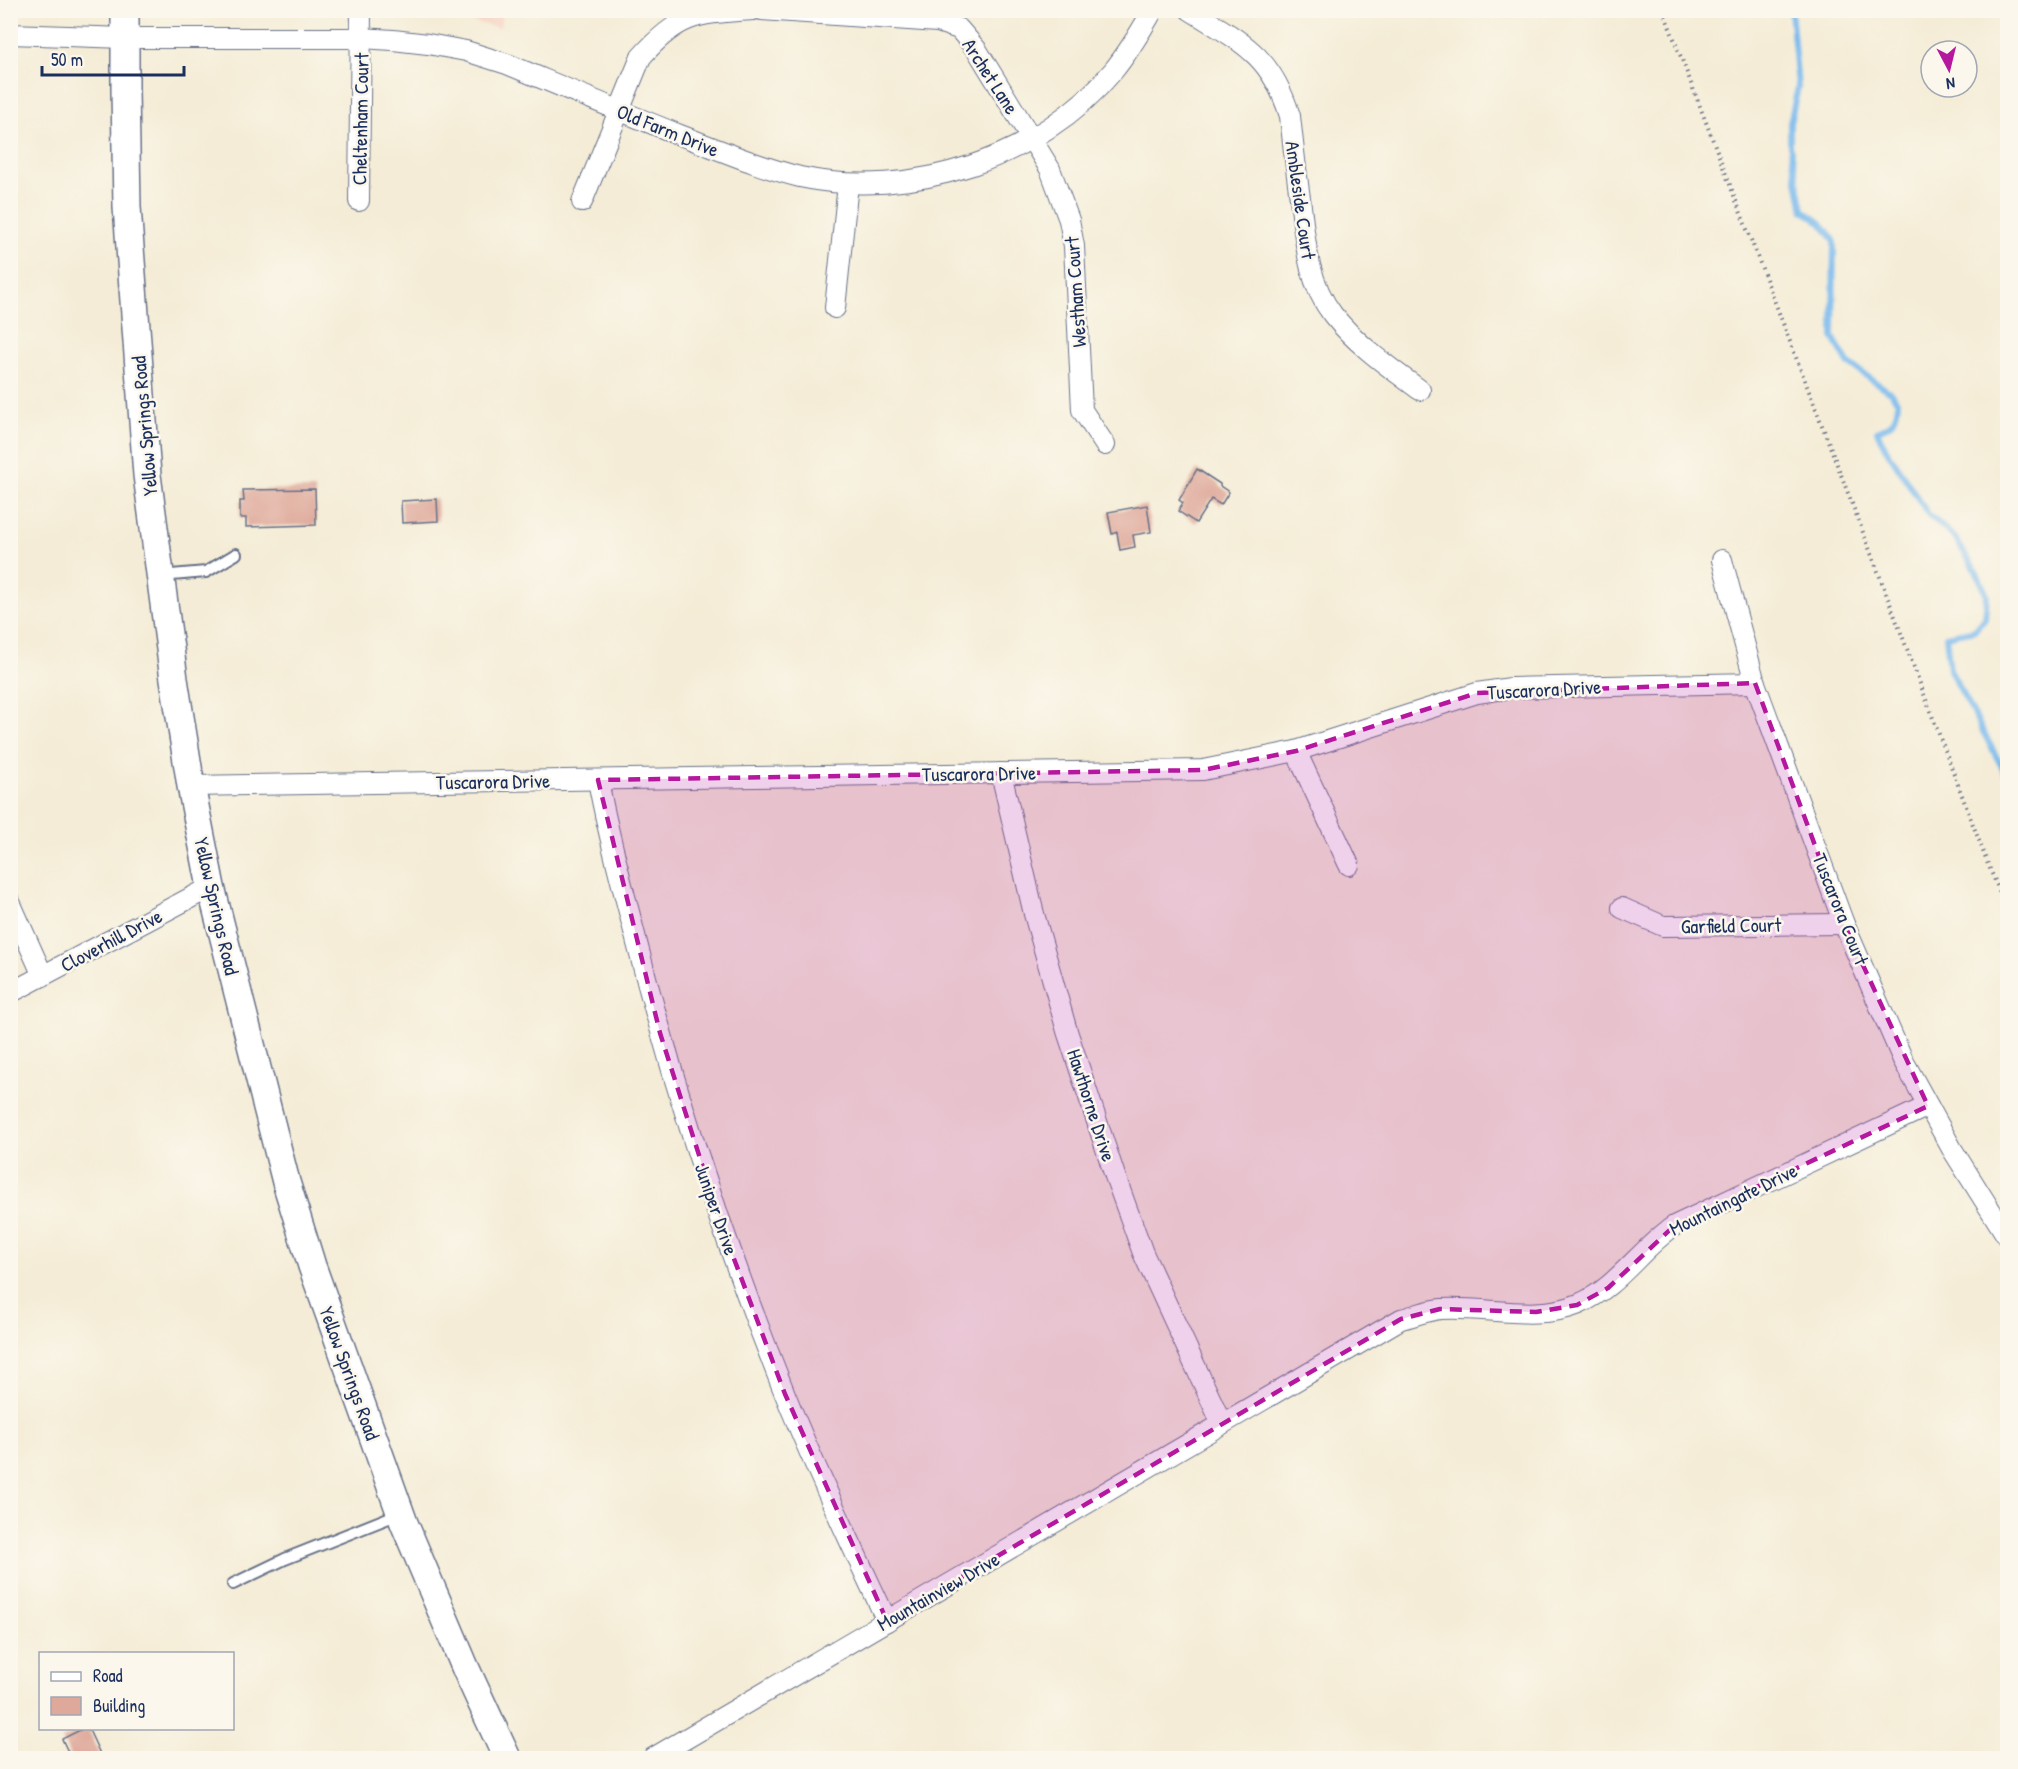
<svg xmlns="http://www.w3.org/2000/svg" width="2018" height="1769" font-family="'Patrick Hand',sans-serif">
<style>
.built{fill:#f5d3c2}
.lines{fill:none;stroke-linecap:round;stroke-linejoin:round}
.stream{stroke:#78b9ed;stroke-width:6}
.building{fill:#dea89a}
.service-casing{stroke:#677188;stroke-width:14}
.minor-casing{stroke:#677188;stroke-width:22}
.secondary-casing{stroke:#677188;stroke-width:30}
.path{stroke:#677188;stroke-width:4;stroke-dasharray:1.5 4.5;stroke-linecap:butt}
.service{stroke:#fff;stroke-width:10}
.minor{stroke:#fff;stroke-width:20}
.secondary{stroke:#fff;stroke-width:27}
.marked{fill:#b5179e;fill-opacity:0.2;stroke:#b5179e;stroke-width:4.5;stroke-dasharray:12 8;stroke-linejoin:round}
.labels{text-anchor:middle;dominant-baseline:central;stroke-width:5;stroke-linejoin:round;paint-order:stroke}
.street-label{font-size:20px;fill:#1b2f5e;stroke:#fbf7ec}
</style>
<rect width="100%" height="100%" fill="#fbf7ec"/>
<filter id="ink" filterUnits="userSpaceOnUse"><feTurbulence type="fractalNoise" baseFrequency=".0167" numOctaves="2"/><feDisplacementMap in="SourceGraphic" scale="12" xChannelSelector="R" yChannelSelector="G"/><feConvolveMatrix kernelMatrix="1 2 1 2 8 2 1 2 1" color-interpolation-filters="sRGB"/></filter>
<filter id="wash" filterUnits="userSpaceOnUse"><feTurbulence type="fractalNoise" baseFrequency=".008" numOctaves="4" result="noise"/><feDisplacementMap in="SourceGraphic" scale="24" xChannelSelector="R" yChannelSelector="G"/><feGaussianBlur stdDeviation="1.35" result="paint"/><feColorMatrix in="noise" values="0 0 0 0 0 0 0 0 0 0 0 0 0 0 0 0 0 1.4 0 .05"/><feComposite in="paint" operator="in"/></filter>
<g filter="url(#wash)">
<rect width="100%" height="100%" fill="#f4ecd6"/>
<!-- built -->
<polygon class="built" points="400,11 502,11 500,28 447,16"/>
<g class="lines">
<!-- stream -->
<path class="stream" d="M1791,10L1798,87L1790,123V145L1803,210L1821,223L1834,240L1833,337L1848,363L1891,393L1898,402C1897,419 1893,425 1877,431L1885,447L1928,514L1955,538L1976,571L1987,595L1985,618L1975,630L1946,636L1950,670L2008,778"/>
</g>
<g id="blocks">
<!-- building -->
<g class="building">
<polygon points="1197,469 1220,484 1220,486 1229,492 1221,505 1211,499 1196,523 1178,511 1183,503 1179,500"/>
<polygon points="315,489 316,525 246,527 246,518 240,518 240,501 244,501 243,490"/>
<polygon points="437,499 438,521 402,523 401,501"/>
<polygon points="1147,505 1151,532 1133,535 1135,547 1120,550 1117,532 1112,534 1108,512"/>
<polygon points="84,1728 88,1728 102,1758 71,1758 62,1739"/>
</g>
</g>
</g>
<g filter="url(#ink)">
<use href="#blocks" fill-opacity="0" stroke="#677188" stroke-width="1.5"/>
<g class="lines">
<defs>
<g id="service">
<polyline points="160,576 206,572 236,554"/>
<polyline points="233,1584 285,1559 401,1513"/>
</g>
<g id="minor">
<polyline points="762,10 938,22 959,29 977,50 1050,169 1069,220 1074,246 1082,410 1105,445"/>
<path d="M1190,10C1241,42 1271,54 1290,116C1293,143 1296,171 1300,198C1305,239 1307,281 1333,315C1357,345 1389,367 1420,390"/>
<path d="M10,34L125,38H361L393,40L428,44L466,51L507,64C565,88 622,112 680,135C720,150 759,167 800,177C910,201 1041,158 1113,71C1128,53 1141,31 1153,10"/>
<polyline points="359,201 361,10"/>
<path d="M582,202L641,57C680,13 697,14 753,10"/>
<polyline points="835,308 848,184"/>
<polyline points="1722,560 1755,683 1844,924 1903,1060 1952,1149 2008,1238"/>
<polyline points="1296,751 1349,865"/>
<polyline points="1001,773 1034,914 1067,1031 1115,1176 1143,1253 1222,1424"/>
<path d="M598,780C608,836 624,891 638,947C677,1099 726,1248 785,1394C816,1471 852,1546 887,1621"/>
<polyline points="191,786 1203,770 1296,751 1477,693 1511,688 1755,683"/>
<polyline points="10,902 43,976"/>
<polyline points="1622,908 1663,926 1844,924"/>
<polyline points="10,993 211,887"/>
<path d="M653,1758L1401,1319C1414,1316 1428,1310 1441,1309C1486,1306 1536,1322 1579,1304C1618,1287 1640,1249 1674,1226L1928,1106"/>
</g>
<polyline id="secondary" points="125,10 125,89 127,207 147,475 174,679 191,786 211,887 286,1182 312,1266 404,1523 465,1667 507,1758"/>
</defs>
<!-- service casing -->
<use href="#service" class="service-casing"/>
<!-- minor casing -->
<use href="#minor" class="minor-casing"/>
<!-- secondary casing -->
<use href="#secondary" class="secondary-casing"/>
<!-- path -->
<polyline class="path" points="1663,10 1874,561 1987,862 2008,911"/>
<!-- service -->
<use href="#service" class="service"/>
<!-- minor -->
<use href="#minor" class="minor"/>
<!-- secondary -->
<use href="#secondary" class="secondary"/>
</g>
</g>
<!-- marked area -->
<path class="marked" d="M1755,683L1844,924L1928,1106L1674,1226L1608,1288L1577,1305L1536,1312L1440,1309L1401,1319L887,1621L785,1394L722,1227L660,1033L598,780L1203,770L1296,751L1477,693Z"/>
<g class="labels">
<!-- street labels -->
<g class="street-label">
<text transform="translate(991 76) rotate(57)">Archet Lane</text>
<text transform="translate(360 119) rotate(-89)">Cheltenham Court</text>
<text transform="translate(668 130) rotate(22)">Old Farm Drive</text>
<text transform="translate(1301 200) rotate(82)">Ambleside Court</text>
<text transform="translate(1075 292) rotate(-94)">Westham Court</text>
<text transform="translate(144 426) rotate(-95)">Yellow Springs Road</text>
<text transform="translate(1544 689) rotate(-3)">Tuscarora Drive</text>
<text transform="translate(979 773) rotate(-1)">Tuscarora Drive</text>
<text transform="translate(493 781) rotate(-1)">Tuscarora Drive</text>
<text transform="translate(217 906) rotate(77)">Yellow Springs Road</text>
<text transform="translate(1841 909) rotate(68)">Tuscarora Court</text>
<text transform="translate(1731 925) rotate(-1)">Garfield Court</text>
<text transform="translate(111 940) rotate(-28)">Cloverhill Drive</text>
<text transform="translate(1092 1105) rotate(72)">Hawthorne Drive</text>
<text transform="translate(1733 1199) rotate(-26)">Mountaingate Drive</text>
<text transform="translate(717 1209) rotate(71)">Juniper Drive</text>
<text transform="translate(350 1373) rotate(70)">Yellow Springs Road</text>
<text transform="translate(938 1591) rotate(-30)">Mountainview Drive</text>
</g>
</g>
<!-- margin -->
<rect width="2018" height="1769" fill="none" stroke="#fbf7ec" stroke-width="36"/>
<!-- legend -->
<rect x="39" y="1652" width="195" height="78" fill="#fbf7ec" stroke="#a1a7b3" stroke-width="1.5"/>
<rect x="51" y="1672" width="30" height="9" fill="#ffffff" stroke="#a1a7b3" stroke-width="1.5"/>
<text x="93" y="1682" font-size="18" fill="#1b2f5e">Road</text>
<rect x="51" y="1697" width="30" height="18" fill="#dea89a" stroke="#a1a7b3" stroke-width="1.5"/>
<text x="93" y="1712" font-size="18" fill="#1b2f5e">Building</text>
<!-- north arrow -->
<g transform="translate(1949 69) rotate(173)"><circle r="28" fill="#fbf7ec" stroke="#a1a7b3" stroke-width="1.5"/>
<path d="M0-4.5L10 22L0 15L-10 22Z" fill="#b5179e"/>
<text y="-9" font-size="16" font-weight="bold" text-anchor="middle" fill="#1b2f5e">N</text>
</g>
<!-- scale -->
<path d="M42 66v9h142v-9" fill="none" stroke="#1b2f5e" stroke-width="3"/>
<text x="51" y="66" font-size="18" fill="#1b2f5e" stroke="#fbf7ec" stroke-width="4.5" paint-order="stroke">50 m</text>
</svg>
